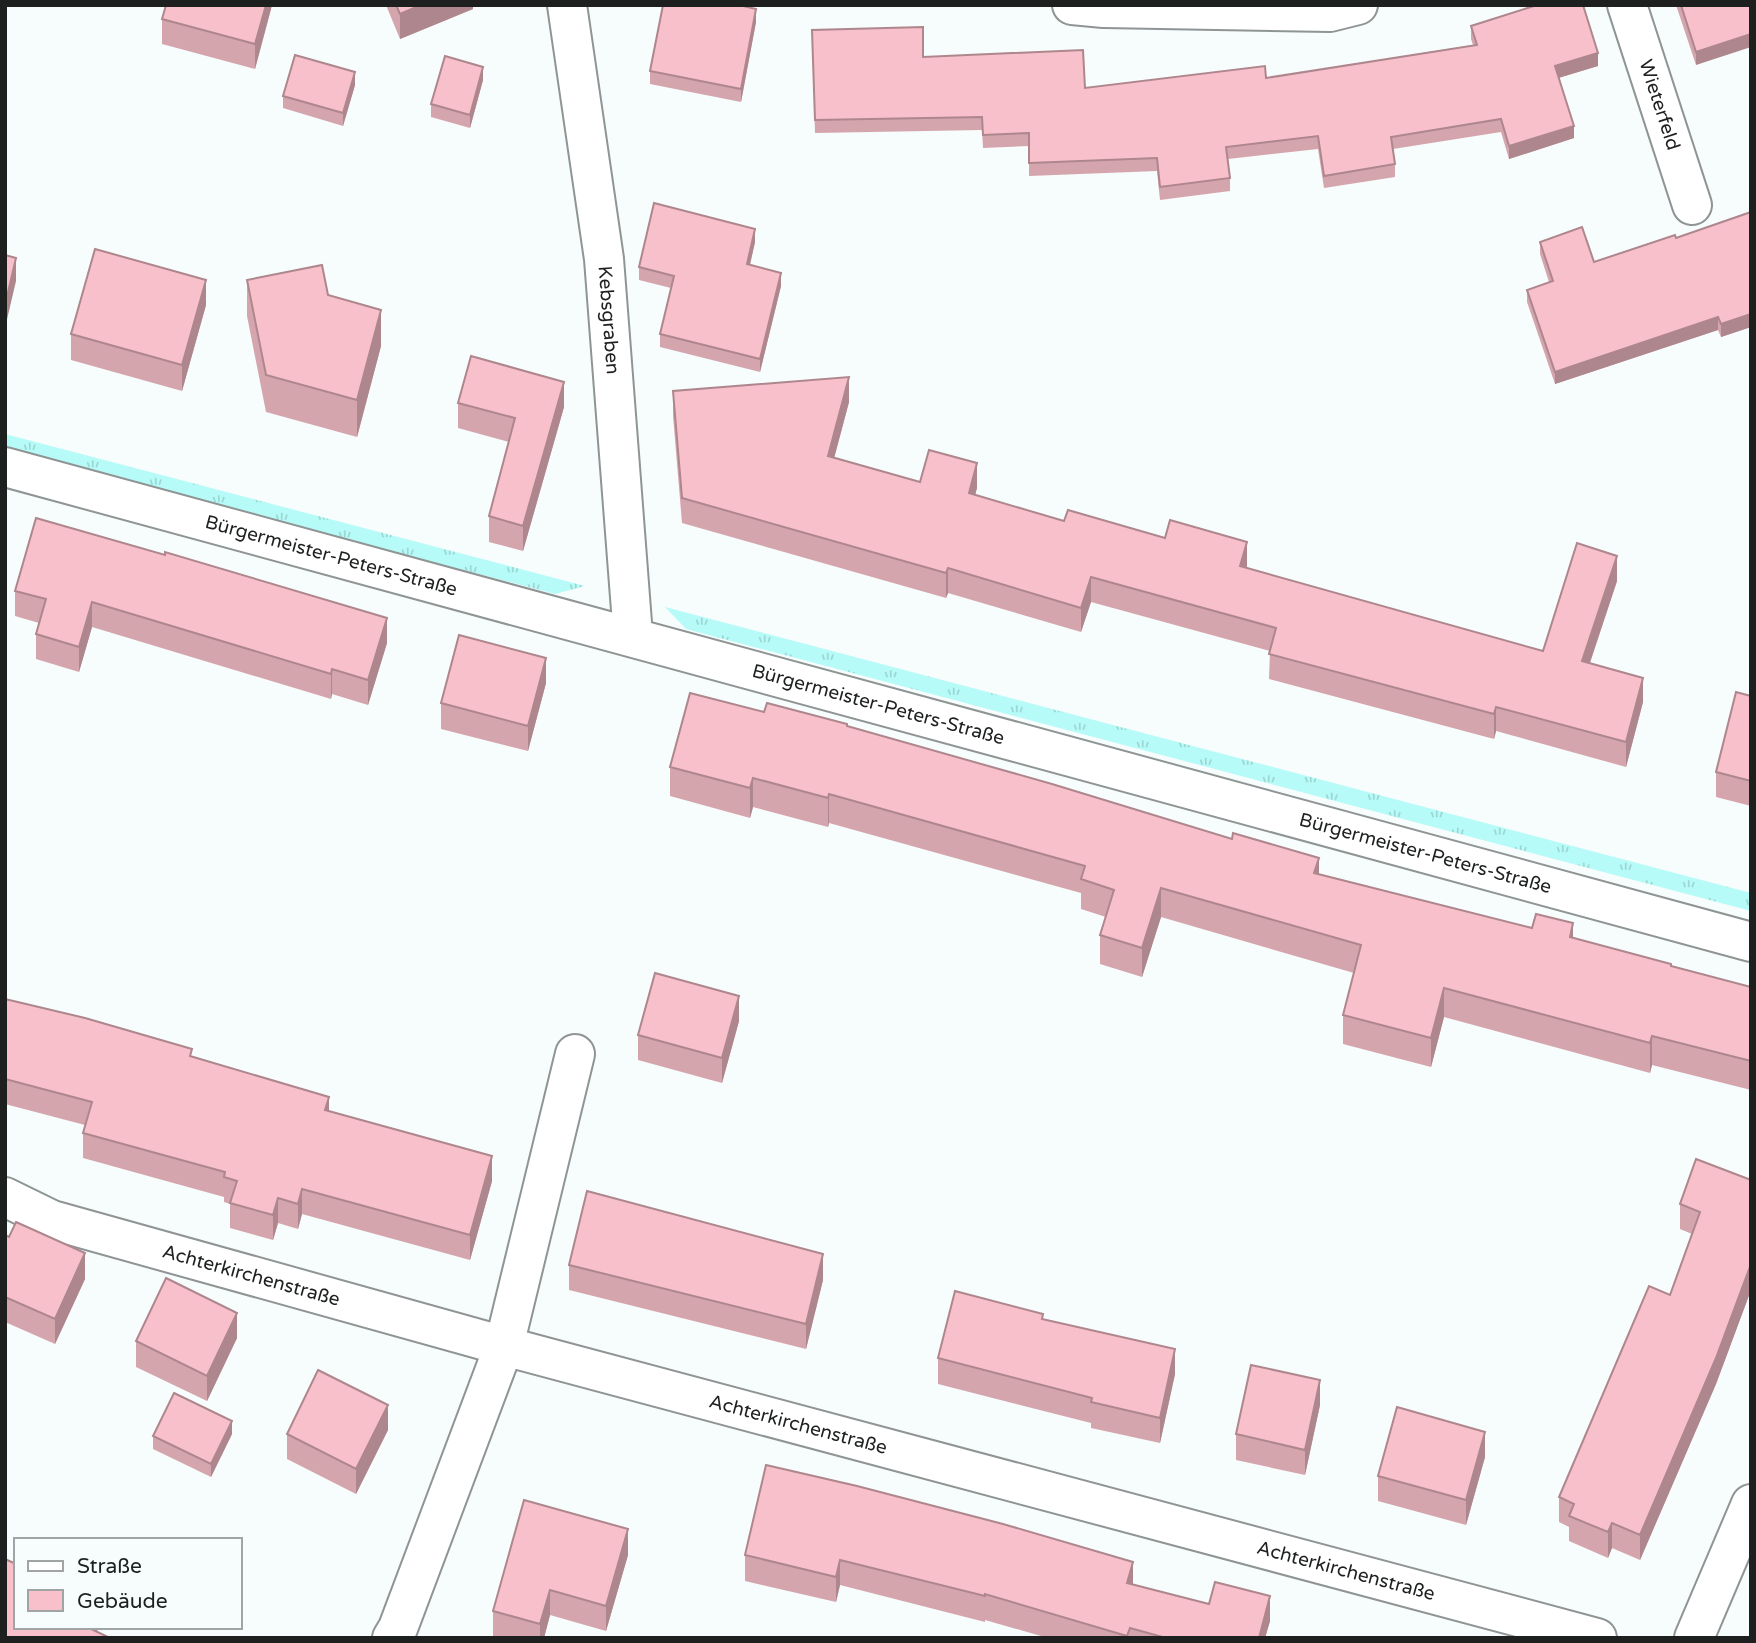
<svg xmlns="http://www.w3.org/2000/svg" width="1756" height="1643" font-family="'Varela Round',sans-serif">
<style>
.grass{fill:url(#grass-tufts)}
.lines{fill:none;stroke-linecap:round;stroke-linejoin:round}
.street-casing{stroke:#8f9494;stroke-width:42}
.street{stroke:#fff;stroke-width:38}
.wall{fill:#d5a5ae}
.shaded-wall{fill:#ae868d}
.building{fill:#f8c0ca;stroke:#ae868d;stroke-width:2}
.labels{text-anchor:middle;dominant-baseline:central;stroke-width:5;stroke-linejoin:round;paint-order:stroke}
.street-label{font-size:19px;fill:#1e2020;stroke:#f7fcfc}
</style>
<defs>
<pattern id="grass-tufts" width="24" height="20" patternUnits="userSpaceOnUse" patternTransform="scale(1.75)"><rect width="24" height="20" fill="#b6fbf8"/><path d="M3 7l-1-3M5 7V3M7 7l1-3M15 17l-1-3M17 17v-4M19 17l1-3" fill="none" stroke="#9cd7d4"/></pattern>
</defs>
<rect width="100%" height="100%" fill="#f7fcfc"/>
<!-- grass -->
<g class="grass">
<polygon points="5,434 585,586 555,594 5,449"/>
<polygon points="665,607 1751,893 1751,911 686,629"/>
</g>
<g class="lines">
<defs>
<g id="street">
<path id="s1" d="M567,5L604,259L633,636"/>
<polyline points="1072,5 1104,8 1330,12 1358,5"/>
<path id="s2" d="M1627,5L1692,205"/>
<path id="s3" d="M5,467L1751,942"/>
<path id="s4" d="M5,1197L52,1220L504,1346L1597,1638"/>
<polyline points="392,1638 398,1628 504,1346 575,1054"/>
<polyline points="1694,1638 1751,1504"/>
</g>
</defs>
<!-- street casing -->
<use href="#street" class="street-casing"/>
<!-- street -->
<use href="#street" class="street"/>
</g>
<!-- wall -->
<g class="wall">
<polygon points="272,5 255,69 162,44 162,19"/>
<polygon points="386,5 473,5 473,9 400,39"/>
<polygon points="1676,5 1751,5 1696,65"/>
<polygon points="756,22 741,102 650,84 650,71"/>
<polygon points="1471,26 1598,66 1558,78 1574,138 1509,159 1501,132 1393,149 1395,164 1395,177 1324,188 1318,149 1228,159 1230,178 1230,191 1160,200 1157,171 1029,176 1029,146 983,148 982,130 815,133 812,30 923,57 1085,88 1266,78 1473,45 1471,39"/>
<polygon points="483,80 470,128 431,117 431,104"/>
<polygon points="355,85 343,126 283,108 283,96"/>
<polygon points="1751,212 1751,327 1721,337 1718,330 1555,384 1527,302 1527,290 1549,282 1540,254 1540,242 1594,262 1676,238"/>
<polygon points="755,242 750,265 781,286 760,372 660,347 660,334 671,288 639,280 639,267"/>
<polygon points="247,280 328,295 381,346 357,437 266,412 247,316"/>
<polygon points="206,305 182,391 71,360 71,334"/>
<polygon points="673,391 849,402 834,458 920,482 977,488 975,495 1064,521 1247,567 1247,568 1543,651 1617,581 1590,663 1643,702 1626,767 1496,731 1494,739 1269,679 1270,651 1091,602 1081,632 948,593 946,598 682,523 673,416"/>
<polygon points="458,403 564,407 523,551 489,542 489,516 509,442 458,428"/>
<polygon points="15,591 387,643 368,705 332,694 331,699 92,627 79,672 36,659 36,634 39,623 15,616"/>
<polygon points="546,683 528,751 441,729 441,703"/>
<polygon points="1751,696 1751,806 1716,797 1716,772"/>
<polygon points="764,712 847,726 1319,874 1573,938 1671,967 1751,987 1751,1090 1652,1065 1650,1073 1444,1017 1431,1067 1343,1044 1343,1015 1354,973 1161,917 1142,977 1100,964 1100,935 1106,917 1081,909 1081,893 829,823 828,827 753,807 750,818 670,796 670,767"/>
<polygon points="5,999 192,1056 329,1111 492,1181 470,1260 302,1214 298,1229 278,1223 273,1240 230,1228 230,1204 224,1202 224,1197 83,1158 83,1133 85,1125 5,1104"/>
<polygon points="739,1021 722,1083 638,1060 638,1035"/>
<polygon points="1751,1180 1751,1290 1716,1384 1640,1560 1612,1548 1608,1558 1569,1541 1569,1527 1559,1522 1559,1497 1670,1295 1692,1234 1680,1229 1680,1204"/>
<polygon points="5,1235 85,1279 55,1344 5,1322"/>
<polygon points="569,1265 823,1280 806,1349 569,1290"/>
<polygon points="1043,1319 1175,1374 1160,1443 1091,1428 1091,1423 938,1384 938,1358"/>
<polygon points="237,1338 207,1401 136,1367 136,1341"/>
<polygon points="1320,1405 1305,1475 1236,1460 1236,1434"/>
<polygon points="388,1430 356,1494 287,1459 287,1434"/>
<polygon points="232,1434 211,1477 153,1449 153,1436"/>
<polygon points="1485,1457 1466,1525 1378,1501 1378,1476"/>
<polygon points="766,1465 1133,1584 1270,1621 1265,1638 1048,1638 985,1620 985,1622 840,1585 836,1602 745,1581 745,1555"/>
<polygon points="628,1555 606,1631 550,1615 544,1638 497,1638 493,1637 493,1611"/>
</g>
<!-- shaded-wall -->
<g class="shaded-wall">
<polygon points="266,5 272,5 255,69 255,44"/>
<polygon points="421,5 473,5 473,9 400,39 400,14"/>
<polygon points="756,9 756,22 741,102 741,89"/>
<polygon points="1751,34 1751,47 1696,65 1696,52"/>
<polygon points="1598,53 1598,66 1555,79 1555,66"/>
<polygon points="483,67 483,80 470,128 470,115"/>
<polygon points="355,72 355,85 343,126 343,113"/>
<polygon points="1574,126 1574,138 1509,159 1509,146"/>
<polygon points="755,229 755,242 747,277 747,264"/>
<polygon points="16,258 16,281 5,328 5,305"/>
<polygon points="781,273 781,286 760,372 760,359"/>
<polygon points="206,280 206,305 182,391 182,365"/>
<polygon points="381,310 381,346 357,437 357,400"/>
<polygon points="1751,314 1751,327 1721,337 1721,324"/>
<polygon points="1718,317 1718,330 1555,384 1555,372"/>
<polygon points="849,377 849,402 828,481 828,456"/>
<polygon points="564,382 564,407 523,551 523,526"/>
<polygon points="977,463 977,488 969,518 969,493"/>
<polygon points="1247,542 1247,567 1240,591 1240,566"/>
<polygon points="1617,556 1617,581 1582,686 1582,661"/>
<polygon points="948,568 948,593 946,598 946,573"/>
<polygon points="1091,577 1091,602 1081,632 1081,608"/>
<polygon points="92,602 92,627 79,672 79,647"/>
<polygon points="387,618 387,643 368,705 368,680"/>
<polygon points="546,658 546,683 528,751 528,726"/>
<polygon points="332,669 332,694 331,699 331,674"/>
<polygon points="1643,678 1643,702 1626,767 1626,742"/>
<polygon points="1496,707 1496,731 1494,739 1494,714"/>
<polygon points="753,778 753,807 750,818 750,788"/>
<polygon points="829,794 829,823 828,827 828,798"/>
<polygon points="1319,858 1319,887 1314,873"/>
<polygon points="1161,888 1161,917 1142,977 1142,948"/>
<polygon points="1573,923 1573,953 1570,937"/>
<polygon points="1444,988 1444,1017 1431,1067 1431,1038"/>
<polygon points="739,996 739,1021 722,1083 722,1058"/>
<polygon points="1652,1036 1652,1065 1650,1073 1650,1043"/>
<polygon points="329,1097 329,1122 325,1110"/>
<polygon points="492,1156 492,1181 470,1260 470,1235"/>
<polygon points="302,1189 302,1214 298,1229 298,1204"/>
<polygon points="278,1198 278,1223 273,1240 273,1215"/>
<polygon points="85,1253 85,1279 55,1344 55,1319"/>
<polygon points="823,1254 823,1280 806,1349 806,1324"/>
<polygon points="1751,1264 1751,1290 1716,1384 1640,1560 1640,1535"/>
<polygon points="237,1313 237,1338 207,1401 207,1376"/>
<polygon points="1175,1349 1175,1374 1160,1443 1160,1418"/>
<polygon points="1320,1380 1320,1405 1305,1475 1305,1450"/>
<polygon points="388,1405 388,1430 356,1494 356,1469"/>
<polygon points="232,1421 232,1434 211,1477 211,1464"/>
<polygon points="1485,1432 1485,1457 1466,1525 1466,1500"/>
<polygon points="1612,1523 1612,1548 1608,1558 1608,1532"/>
<polygon points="628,1529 628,1555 606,1631 606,1606"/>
<polygon points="840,1560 840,1585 836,1602 836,1577"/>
<polygon points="1133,1562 1133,1587 1127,1583"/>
<polygon points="550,1590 550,1615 544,1638 540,1638 540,1624"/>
<polygon points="1270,1596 1270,1621 1265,1638 1259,1638"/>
<polygon points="99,1627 94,1638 87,1628"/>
</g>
<!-- building -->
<g class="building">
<polygon points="166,5 266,5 255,44 162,19"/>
<polygon points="396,5 421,5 400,14"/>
<polygon points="663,5 739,5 756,9 741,89 650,71"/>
<polygon points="1537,5 1583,5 1598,53 1555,66 1574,126 1509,146 1501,119 1391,137 1395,164 1324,176 1318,136 1226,147 1230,178 1160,187 1157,158 1029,163 1029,133 983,135 982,117 815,120 812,30 923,27 923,57 1083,50 1085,88 1265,66 1266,78 1477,45 1471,26"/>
<polygon points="1681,5 1751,5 1751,34 1696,52"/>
<polygon points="295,55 355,72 343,113 283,96"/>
<polygon points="445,56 483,67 470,115 431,104"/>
<polygon points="654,203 755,229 747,264 781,273 760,359 660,334 674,276 639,267"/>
<polygon points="1751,212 1751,314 1721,324 1718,317 1555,372 1527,290 1553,281 1540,242 1582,227 1594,262 1675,235 1676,238"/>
<polygon points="95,249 206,280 182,365 71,334"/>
<polygon points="5,255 16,258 5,305"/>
<polygon points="322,265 328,295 381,310 357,400 266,375 247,280"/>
<polygon points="471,356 564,382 523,526 489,516 515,418 458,403"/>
<polygon points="849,377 828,456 920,482 929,450 977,463 969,493 1064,521 1068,510 1165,538 1170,520 1247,542 1240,566 1543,651 1577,543 1617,556 1582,661 1643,678 1626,742 1496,707 1494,714 1269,654 1276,628 1091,577 1081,608 948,568 946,573 682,498 673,391"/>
<polygon points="36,518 165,555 165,552 387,618 368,680 332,669 331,674 92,602 79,647 36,634 46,599 15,591"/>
<polygon points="459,635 546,658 528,726 441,703"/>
<polygon points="1736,692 1751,696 1751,781 1716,772"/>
<polygon points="690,693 764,712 767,703 847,724 847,726 1052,784 1232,839 1233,833 1319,858 1314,873 1532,928 1536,914 1573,923 1570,937 1671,964 1671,966 1751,987 1751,1061 1652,1036 1650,1043 1444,988 1431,1038 1343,1015 1361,945 1161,888 1142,948 1100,935 1114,890 1081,879 1085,866 829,794 828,798 753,778 750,788 670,767"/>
<polygon points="655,973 739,996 722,1058 638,1035"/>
<polygon points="5,999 85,1018 192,1049 190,1056 329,1097 325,1110 492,1156 470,1235 302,1189 298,1204 278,1198 273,1215 230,1203 237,1181 224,1177 225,1172 83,1133 92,1102 5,1079"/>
<polygon points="1696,1159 1751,1180 1751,1264 1716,1358 1640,1535 1612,1523 1608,1532 1569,1516 1574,1504 1559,1497 1649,1286 1670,1295 1700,1212 1680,1204"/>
<polygon points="587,1191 823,1254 806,1324 569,1265"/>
<polygon points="16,1222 85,1253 55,1319 5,1297 5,1235 9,1237"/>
<polygon points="166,1278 237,1313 207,1376 136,1341"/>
<polygon points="955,1291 1043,1314 1042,1319 1175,1349 1160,1418 1091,1402 1092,1398 938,1358"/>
<polygon points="1251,1365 1320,1380 1305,1450 1236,1434"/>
<polygon points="318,1370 388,1405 356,1469 287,1434"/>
<polygon points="174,1393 232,1421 211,1464 153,1436"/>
<polygon points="1397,1407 1485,1432 1466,1500 1378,1476"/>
<polygon points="766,1465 857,1486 1003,1524 1133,1562 1127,1583 1209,1604 1215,1582 1270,1596 1259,1638 1166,1638 1130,1628 1127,1636 985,1594 985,1596 840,1560 836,1577 745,1555"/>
<polygon points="524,1500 628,1529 606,1606 550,1590 540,1624 493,1611"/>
<polygon points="5,1559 16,1564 16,1627 87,1627 110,1638 5,1638"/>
</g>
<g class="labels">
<!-- street labels -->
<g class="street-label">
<text stroke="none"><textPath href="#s2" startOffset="105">Wieterfeld</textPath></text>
<text stroke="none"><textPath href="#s1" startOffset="318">Kebsgraben</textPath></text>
<text stroke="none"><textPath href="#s3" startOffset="338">Bürgermeister-Peters-Straße</textPath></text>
<text stroke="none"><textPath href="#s3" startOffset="905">Bürgermeister-Peters-Straße</textPath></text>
<text stroke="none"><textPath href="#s3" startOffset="1472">Bürgermeister-Peters-Straße</textPath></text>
<text stroke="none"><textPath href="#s4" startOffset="259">Achterkirchenstraße</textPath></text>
<text stroke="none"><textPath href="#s4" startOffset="826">Achterkirchenstraße</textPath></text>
<text stroke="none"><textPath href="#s4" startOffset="1393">Achterkirchenstraße</textPath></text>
</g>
</g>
<!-- border -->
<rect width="1756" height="1643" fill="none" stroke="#1e2020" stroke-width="14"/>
<!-- legend -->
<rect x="14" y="1538" width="228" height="91" fill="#f7fcfc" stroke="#a0a4a4" stroke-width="2"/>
<rect x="28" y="1561" width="35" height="10" fill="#ffffff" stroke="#a0a4a4" stroke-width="2"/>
<text x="77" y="1573" font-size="21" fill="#1e2020">Straße</text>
<rect x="28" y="1590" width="35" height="21" fill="#f8c0ca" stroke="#a0a4a4" stroke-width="2"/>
<text x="77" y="1608" font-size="21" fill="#1e2020">Gebäude</text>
</svg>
